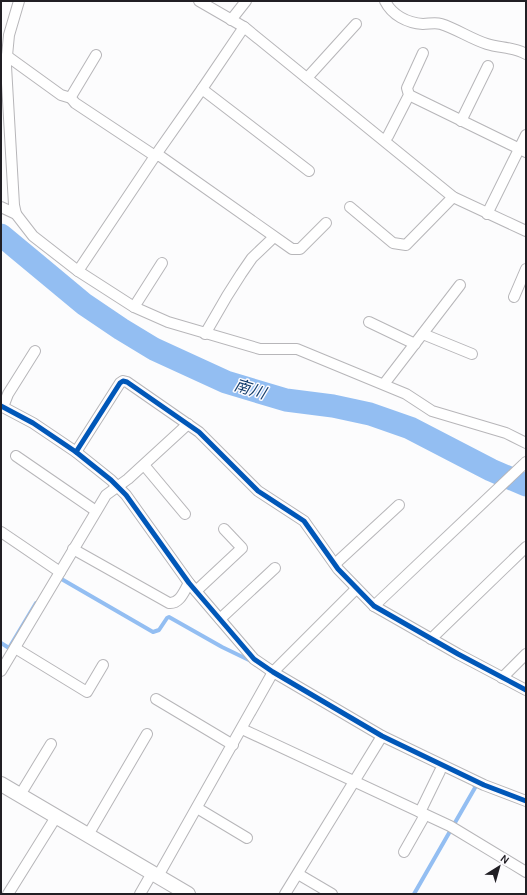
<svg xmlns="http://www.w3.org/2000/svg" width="527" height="895" font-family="Karla,'Noto Sans JP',sans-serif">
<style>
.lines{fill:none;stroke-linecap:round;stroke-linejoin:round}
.stream{stroke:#93bef2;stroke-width:4}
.river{stroke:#93bef2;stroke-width:23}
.street-casing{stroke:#b7b6b9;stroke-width:12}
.secondary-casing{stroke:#b7b6b9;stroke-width:16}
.street{stroke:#fff;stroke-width:10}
.secondary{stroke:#fff;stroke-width:14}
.cycleway-casing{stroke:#fcfbfe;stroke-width:8}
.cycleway{stroke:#0057b8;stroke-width:5}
.labels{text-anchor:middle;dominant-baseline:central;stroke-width:3;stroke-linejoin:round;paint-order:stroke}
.water-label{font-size:16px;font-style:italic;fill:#153f6e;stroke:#fcfbfe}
</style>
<rect width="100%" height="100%" fill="#fcfcfd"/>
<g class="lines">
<!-- stream -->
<g class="stream">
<polyline points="58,577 153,632 159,630 167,618 169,617 222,647 253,662"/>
<polyline points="1,643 9,648 36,603"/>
<polyline points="414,894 476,786 474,785"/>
</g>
<!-- river -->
<polyline class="river" points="1,235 84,304 121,329 154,349 226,382 286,400 333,406 370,414 410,428 491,470 526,485"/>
<defs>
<g id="street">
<polyline points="199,1 244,27 453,197 526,231"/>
<path d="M385,1C392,15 407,23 423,24C429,24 435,22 441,24C457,29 471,39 487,44C500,48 513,47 526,54"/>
<polyline points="231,20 246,1"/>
<polyline points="96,55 72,95 71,98 75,103 155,156 160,156 292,249 300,249 326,223"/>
<polyline points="7,56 61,95 71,98"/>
<polyline points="307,78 356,24"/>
<polyline points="202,89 309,171"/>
<polyline points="409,95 526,152"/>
<polyline points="461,121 488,66"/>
<polyline points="384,140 388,136 409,95 407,88 423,53"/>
<polyline points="1,207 16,214 33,236 78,271 134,307 168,322 260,349 297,349 406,394 432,411 506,433 526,443"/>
<polyline points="350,207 393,243 406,245 453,197"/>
<polyline points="16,214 14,205 6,66 9,35 19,1"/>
<polyline points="487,214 526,135"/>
<polyline points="78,271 155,156 202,89 244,27"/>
<polyline points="514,297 526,269"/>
<polyline points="134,307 162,263"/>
<polyline points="369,322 415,344"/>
<polyline points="205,334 227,296 241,274 252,258 274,237"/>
<polyline points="423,334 472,354"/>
<polyline points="384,384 460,285"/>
<polyline points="1,406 33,423 76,452 111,480 126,495 189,583 254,659 273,672 382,736 484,785 526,801"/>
<polyline points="3,407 8,394 35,351"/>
<polyline points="76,452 120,383 123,381 127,382 199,432 258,491 304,521 338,569 374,606 458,654 526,690"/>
<polyline points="16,456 96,511"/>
<polyline points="144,465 185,514"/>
<polyline points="1,532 60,572"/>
<path d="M73,549L169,603C180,604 184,591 189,583"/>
<polyline points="335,564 399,505"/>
<polyline points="196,591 242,548 224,529"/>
<polyline points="374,606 526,462"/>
<polyline points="220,619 275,568"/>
<polyline points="431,639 526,547"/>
<polyline points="15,648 87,692 103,665"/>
<polyline points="1,671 106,495 128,479 188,424"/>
<polyline points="502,678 526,654"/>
<polyline points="156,699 233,745"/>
<polyline points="242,729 450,826 526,872"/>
<polyline points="20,795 51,744"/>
<polyline points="197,808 247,838"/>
<polyline points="420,812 440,771"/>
<polyline points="88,835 147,734"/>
<polyline points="404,852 425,815"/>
<polyline points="298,874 332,894"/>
<polyline points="158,876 273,672 356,589"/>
<polyline points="8,894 56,817"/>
<polyline points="140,894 152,873"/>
<polyline points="285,894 382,736"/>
</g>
<polyline id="secondary" points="1,784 188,894"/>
</defs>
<!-- street casing -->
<use href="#street" class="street-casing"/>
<!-- secondary casing -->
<use href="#secondary" class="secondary-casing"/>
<!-- street -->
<use href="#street" class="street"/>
<!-- secondary -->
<use href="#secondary" class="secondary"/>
<defs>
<g id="cycleway">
<polyline points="1,406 33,423 76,452 111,480 126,495 189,583 254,659 273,672 382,736 484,785 526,801"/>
<polyline points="76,452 120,383 123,381 127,382 199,432 258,491 304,521 338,569 374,606 458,654 526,690"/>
</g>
</defs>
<!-- cycleway casing -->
<use href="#cycleway" class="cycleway-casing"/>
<!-- cycleway -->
<use href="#cycleway" class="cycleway"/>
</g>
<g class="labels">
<!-- water labels -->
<g class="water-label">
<text transform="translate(250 389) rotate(17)">南川</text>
</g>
</g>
<!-- border -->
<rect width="527" height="895" fill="none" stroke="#211f24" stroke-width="4"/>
<!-- north arrow -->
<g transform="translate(499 867) rotate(37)" stroke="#fcfbfe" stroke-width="3" paint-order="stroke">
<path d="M0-3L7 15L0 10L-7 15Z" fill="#211f24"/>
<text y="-6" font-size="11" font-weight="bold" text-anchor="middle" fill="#211f24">N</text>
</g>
</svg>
